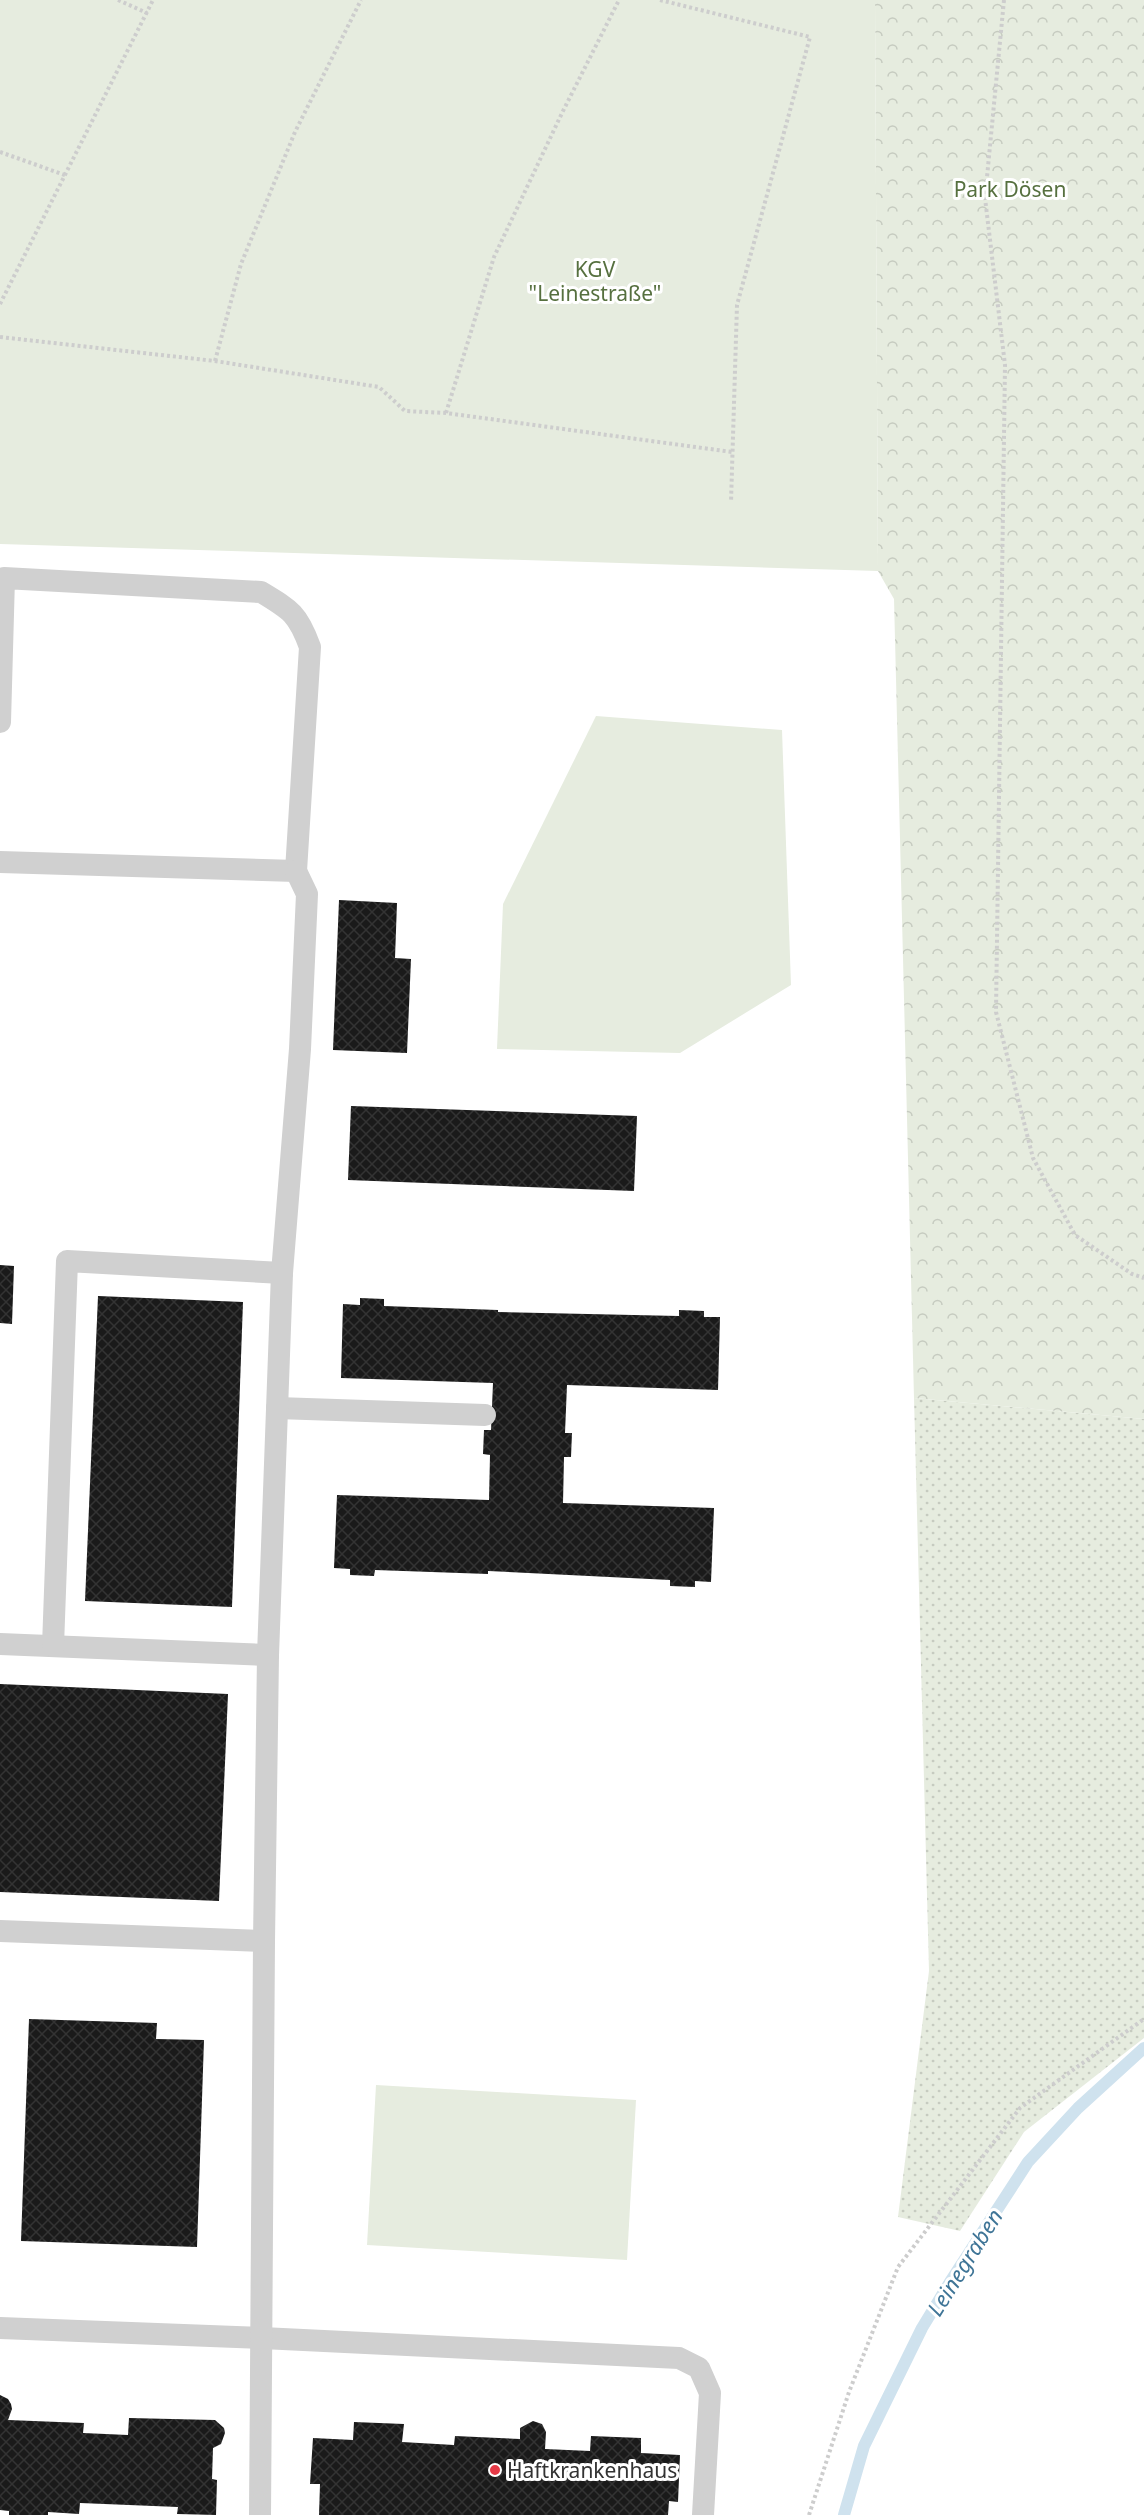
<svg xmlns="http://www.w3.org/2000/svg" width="1144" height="2515" font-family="'Noto Sans',sans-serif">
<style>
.grass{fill:url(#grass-dots)}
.park{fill:url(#park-crowns)}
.garden{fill:#e6ecdf}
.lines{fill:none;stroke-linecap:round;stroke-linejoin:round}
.stream{stroke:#cfe2ee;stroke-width:12}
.building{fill:url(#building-cross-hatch)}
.path{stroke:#cdcdcd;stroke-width:4;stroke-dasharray:3 3;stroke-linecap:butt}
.service{stroke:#d0d0d0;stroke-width:22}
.poi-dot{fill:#e63946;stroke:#fff;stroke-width:2}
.labels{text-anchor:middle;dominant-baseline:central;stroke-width:6;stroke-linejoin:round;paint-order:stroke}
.park-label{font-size:21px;fill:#56703f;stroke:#fff}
.poi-label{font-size:21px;fill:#333;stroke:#fff;text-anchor:start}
.water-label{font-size:22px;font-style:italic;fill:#3f7597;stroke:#fff}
</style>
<defs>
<pattern id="grass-dots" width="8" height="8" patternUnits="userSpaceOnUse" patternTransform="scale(1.5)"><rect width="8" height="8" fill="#e6ecdf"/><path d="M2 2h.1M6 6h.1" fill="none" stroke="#c6cbc0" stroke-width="1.8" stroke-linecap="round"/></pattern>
<pattern id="park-crowns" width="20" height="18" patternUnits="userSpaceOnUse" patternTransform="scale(1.5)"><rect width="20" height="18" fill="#e6ecdf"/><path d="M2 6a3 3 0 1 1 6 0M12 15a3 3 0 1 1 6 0" fill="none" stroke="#c6cbc0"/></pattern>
<pattern id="building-cross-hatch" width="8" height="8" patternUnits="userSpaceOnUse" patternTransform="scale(1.5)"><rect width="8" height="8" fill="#1a1a1a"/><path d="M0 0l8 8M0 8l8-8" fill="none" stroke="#333"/></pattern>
</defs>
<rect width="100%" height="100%" fill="#fff"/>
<!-- grass -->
<polygon class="grass" points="914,1398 1144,1419 1144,2038 1024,2132 960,2231 898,2217 929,1971"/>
<!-- park -->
<polygon class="park" points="875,0 1144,0 1144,1419 914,1398 894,599 878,571"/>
<!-- garden -->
<g class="garden">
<polygon points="0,0 875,0 878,571 0,544"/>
<polygon points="596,716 782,730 791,985 680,1053 497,1049 503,904"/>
<polygon points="376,2085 636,2100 627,2260 367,2245"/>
</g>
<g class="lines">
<!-- stream -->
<polyline class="stream" points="844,2515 864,2446 922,2328 950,2282 1028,2162 1078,2108 1144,2048"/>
</g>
<!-- building -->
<g class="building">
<polygon points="339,900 397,903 395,958 411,959 407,1053 333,1050"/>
<polygon points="351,1106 637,1116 634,1191 348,1180"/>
<polygon points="0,1265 14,1266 12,1324 0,1323"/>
<polygon points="98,1296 243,1302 232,1607 85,1601"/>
<polygon points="360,1298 384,1299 384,1306 498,1310 498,1312 679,1316 679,1310 704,1311 704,1317 720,1317 718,1390 567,1385 565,1433 572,1433 571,1457 564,1457 563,1503 714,1508 711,1582 695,1581 695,1587 670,1586 670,1580 488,1571 488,1574 375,1570 374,1576 350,1575 350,1569 334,1568 337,1495 489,1500 490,1455 483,1454 484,1430 491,1430 493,1383 341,1378 343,1304 360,1305"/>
<polygon points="0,1684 228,1694 219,1901 0,1892"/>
<polygon points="29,2019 157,2023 156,2039 204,2040 197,2247 21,2241"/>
<polygon points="0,2395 8,2399 11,2404 12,2409 8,2420 84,2423 83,2433 128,2435 129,2418 215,2420 224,2428 225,2433 221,2444 213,2448 212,2479 217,2480 216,2515 177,2514 178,2507 80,2503 79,2514 48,2512 48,2515 9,2515 9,2511 0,2510"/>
<polygon points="533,2421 542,2424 546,2432 545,2449 590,2451 591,2436 641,2438 641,2453 680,2455 678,2502 669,2501 668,2515 319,2515 320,2484 310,2484 313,2438 353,2440 354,2422 404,2424 402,2442 454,2445 455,2436 520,2439 520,2428"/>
</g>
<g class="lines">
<!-- path -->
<g class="path">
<polyline points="118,0 147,13"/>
<polyline points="660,0 810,37 737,305 731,502"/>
<polyline points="1004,0 985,198 1005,365 996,1012 1033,1158 1075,1235 1132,1274 1144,1278"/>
<polyline points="0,152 65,175"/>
<polyline points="0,304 153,0"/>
<polyline points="0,337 215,361 379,387 405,411 446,413 732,452"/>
<polyline points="215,361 241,264 295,132 361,0"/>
<polyline points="446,413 494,257 562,113 619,0"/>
<polyline points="809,2515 849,2392 898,2267 1020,2108 1144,2019"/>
</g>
<!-- service -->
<g class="service">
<path d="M0,722L4,578L261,592C291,610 298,614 310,647L296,871L0,862"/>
<polyline points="277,1408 485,1415"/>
<polyline points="0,1644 268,1655"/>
<polyline points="53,1646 67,1261 282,1273"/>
<polyline points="0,1931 264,1941"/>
<polyline points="0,2328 262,2338 679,2358 699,2368 710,2393 703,2515"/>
<polyline points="260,2515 264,1941 268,1655 282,1273 300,1049 307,894 296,871"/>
</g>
</g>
<!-- markers -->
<circle class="poi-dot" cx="495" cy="2470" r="6"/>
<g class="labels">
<!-- park labels -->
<g class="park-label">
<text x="1010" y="189">Park Dösen</text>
<text x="595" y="269">KGV<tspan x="595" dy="24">"Leinestraße"</tspan></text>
</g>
<!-- poi labels -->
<g class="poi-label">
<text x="507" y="2470">Haftkrankenhaus</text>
</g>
<!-- water labels -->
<g class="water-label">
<text transform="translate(964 2262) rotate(-58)">Leinegraben</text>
</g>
</g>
</svg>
